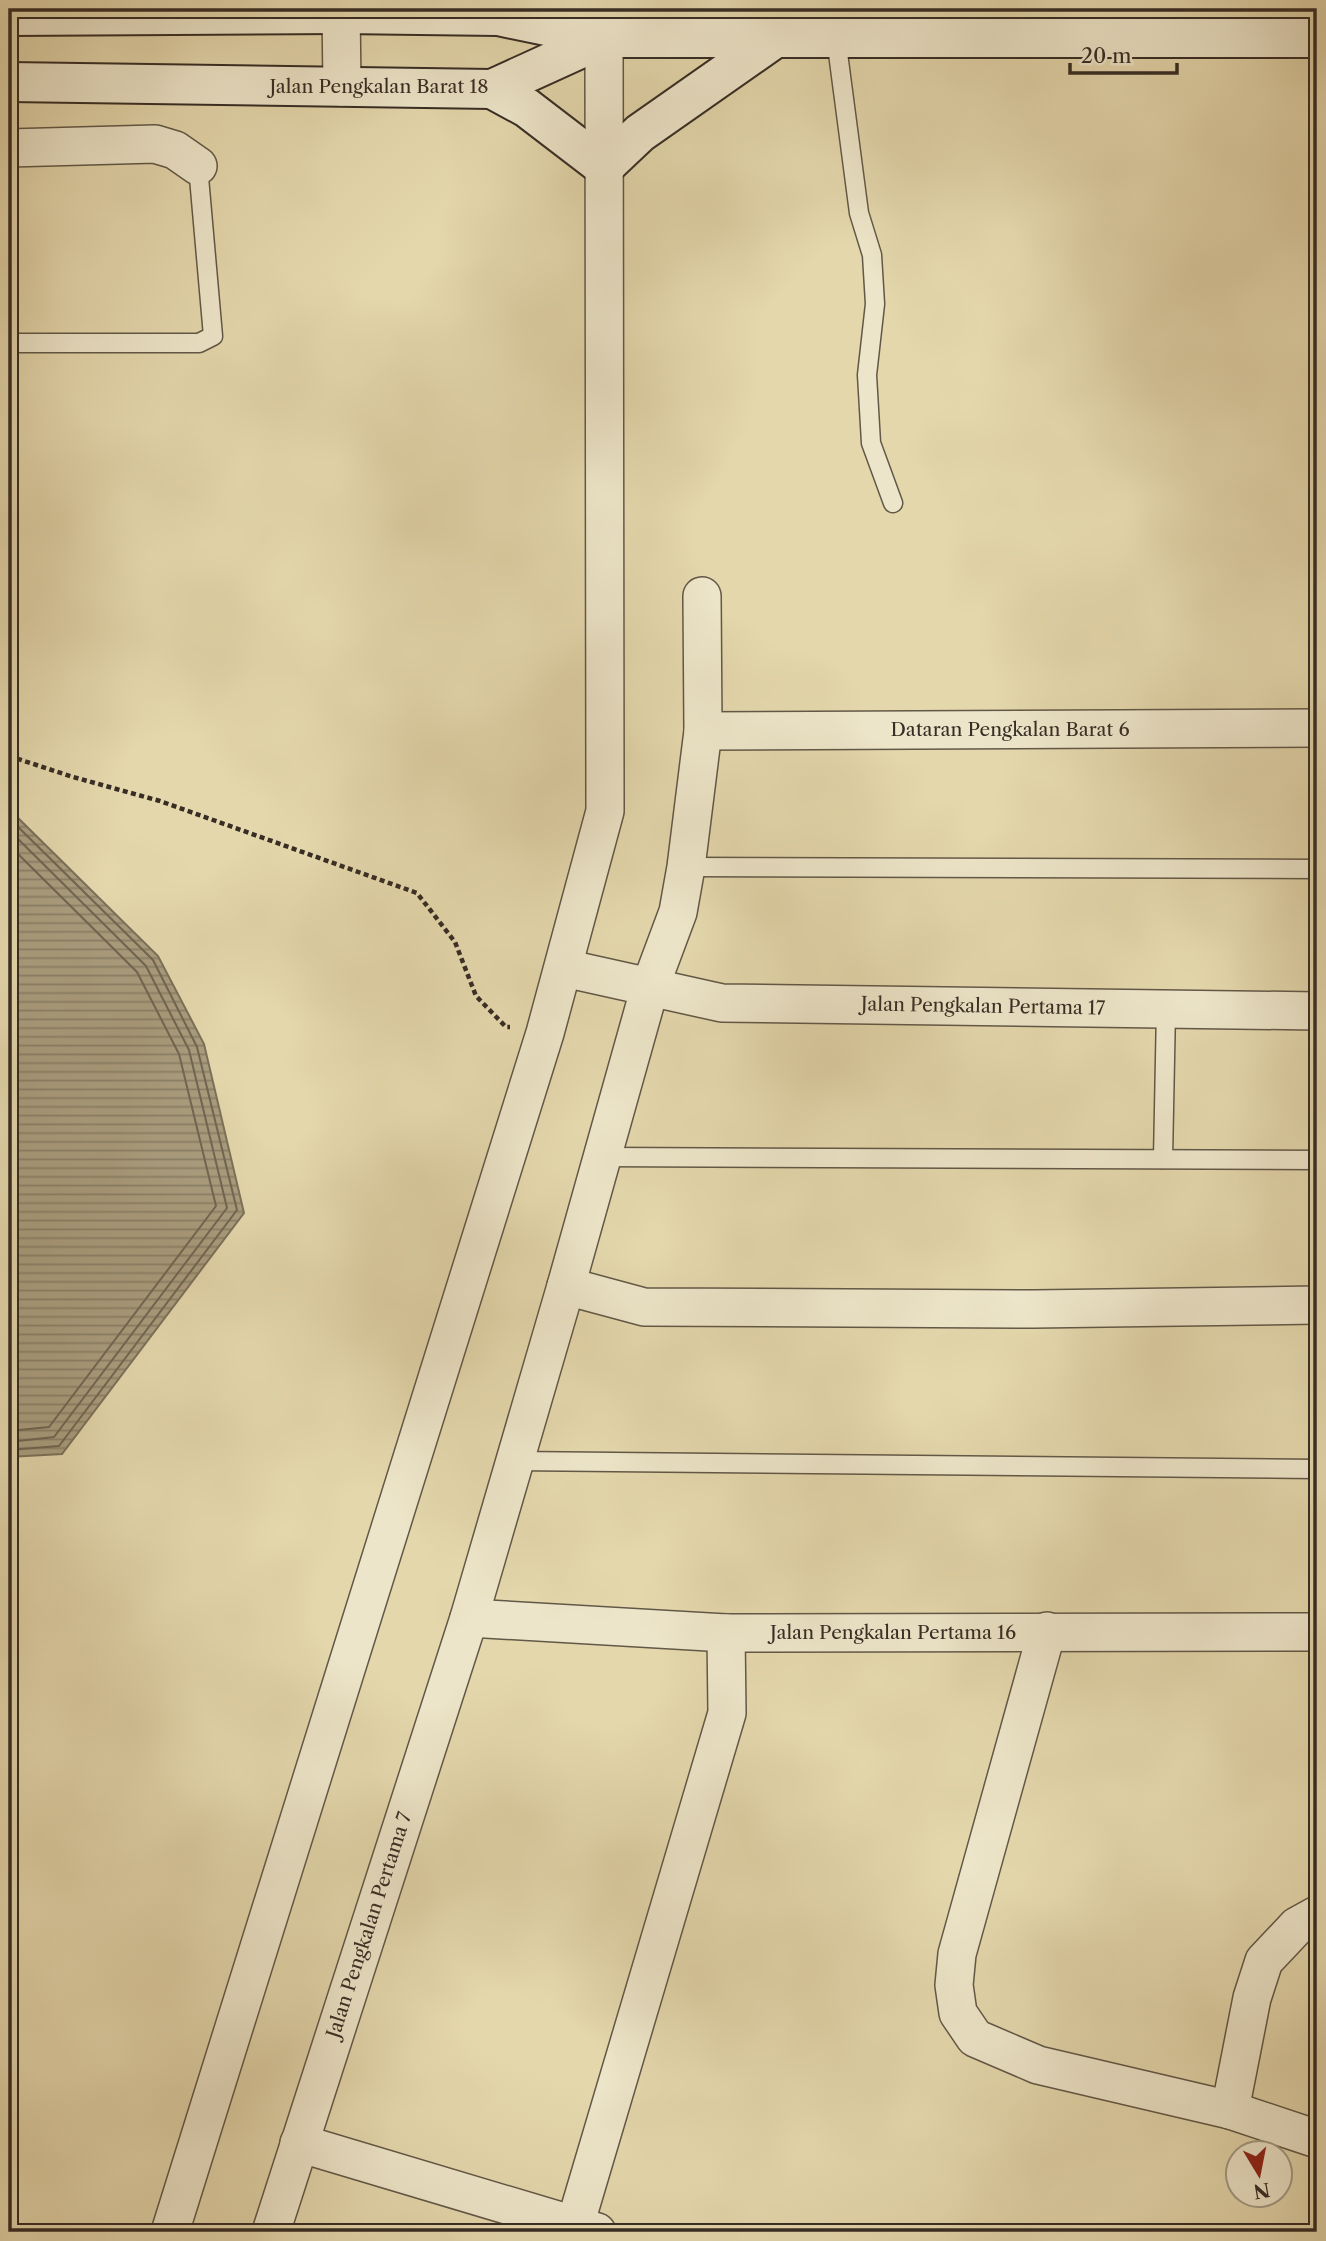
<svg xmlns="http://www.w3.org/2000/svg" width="1326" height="2241" font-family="'Libre Caslon Text',serif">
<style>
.water{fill:url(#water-rules);stroke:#7b705a;stroke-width:2}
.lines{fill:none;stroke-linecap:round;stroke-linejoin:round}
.shore{stroke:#706552;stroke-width:2}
.lane-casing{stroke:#625847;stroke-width:21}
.street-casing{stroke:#625847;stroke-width:40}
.secondary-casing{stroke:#372d25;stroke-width:42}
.path{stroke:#372d25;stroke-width:4.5;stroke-dasharray:5 3.5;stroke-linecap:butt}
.lane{stroke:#ede5c9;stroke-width:18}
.street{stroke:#ede5c9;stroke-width:37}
.secondary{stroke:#ede5c9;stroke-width:38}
.labels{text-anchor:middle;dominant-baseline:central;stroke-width:5;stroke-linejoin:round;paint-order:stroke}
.street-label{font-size:19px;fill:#372d25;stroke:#ede5c9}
</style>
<defs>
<pattern id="water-rules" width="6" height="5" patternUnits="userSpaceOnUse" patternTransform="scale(1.75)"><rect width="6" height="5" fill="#a99d7e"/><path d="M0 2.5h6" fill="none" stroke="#8a8067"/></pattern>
</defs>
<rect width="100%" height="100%" fill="#e4d7ac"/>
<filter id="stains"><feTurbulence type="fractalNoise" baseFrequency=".00286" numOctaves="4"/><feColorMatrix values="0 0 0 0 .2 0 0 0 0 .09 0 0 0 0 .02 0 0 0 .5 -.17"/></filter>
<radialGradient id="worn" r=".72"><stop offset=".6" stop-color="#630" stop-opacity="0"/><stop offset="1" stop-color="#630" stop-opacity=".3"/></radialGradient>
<!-- water -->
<polygon class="water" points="9,809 158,956 204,1044 244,1213 62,1454 9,1457"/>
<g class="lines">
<!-- shore -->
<g class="shore">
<polyline points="9,818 153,960 197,1047 237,1210 59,1446 9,1450"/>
<polyline points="9,830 146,966 189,1050 227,1208 54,1437 9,1442"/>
<polyline points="9,845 137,972 179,1054 216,1206 49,1427 9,1431"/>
</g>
<defs>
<g id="lane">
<polyline points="836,38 859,213 872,255 875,304 867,375 871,443 893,503"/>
<polyline points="9,343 199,343 213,336 198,166"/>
<polyline points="686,867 1317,869"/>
<polyline points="603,1157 1317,1160"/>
<polyline points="1163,1159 1166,1009"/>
<polyline points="514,1461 1317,1469"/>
</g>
<g id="street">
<polyline points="341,9 342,87"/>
<polyline points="1172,9 1175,38"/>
<polyline points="9,148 155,144 175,150 198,166"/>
<polyline points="703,731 1317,728"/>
<polyline points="564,968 722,1003 1317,1011"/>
<polyline points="566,1286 644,1307 1034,1309 1317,1305"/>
<polyline points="469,1618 726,1633 1317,1632"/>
<polyline points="1047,1631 957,1954 954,1985 958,2013 975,2038 1038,2065 1230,2110 1317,2139"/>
<polyline points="1230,2110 1252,1998 1264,1961 1297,1926 1317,1915"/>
<polyline points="299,2143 597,2232"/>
<polyline points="575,2225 727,1713 726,1633"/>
<polyline points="170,2232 545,1033 605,811 604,38"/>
<polyline points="271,2232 469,1618 566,1286 650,987 678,912 686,867 703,731 702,596"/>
</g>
<g id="secondary">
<polyline points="9,16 341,14 498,16 604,38 1317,38"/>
<polyline points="9,82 492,89 604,38"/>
<polyline points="492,89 527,108 604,167 640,133 777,37"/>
</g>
</defs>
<!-- lane casing -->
<use href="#lane" class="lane-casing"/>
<!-- street casing -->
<use href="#street" class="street-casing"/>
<!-- secondary casing -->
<use href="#secondary" class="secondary-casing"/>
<!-- path -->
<polyline class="path" points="9,756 73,777 160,801 417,893 455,942 476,996 506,1027 510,1027"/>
<!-- lane -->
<use href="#lane" class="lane"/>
<!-- street -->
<use href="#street" class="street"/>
<!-- secondary -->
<use href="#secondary" class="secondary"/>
</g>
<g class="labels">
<!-- street labels -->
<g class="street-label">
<text x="379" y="86">Jalan Pengkalan Barat 18</text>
<text x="1010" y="729">Dataran Pengkalan Barat 6</text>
<text transform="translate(983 1006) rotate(1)">Jalan Pengkalan Pertama 17</text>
<text x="893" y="1632">Jalan Pengkalan Pertama 16</text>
<text transform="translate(369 1925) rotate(-72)">Jalan Pengkalan Pertama 7</text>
</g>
</g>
<!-- margin -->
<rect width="1326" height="2241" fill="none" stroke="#e4d7ac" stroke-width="35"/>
<rect x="10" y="10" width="1305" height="2220" fill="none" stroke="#372d25" stroke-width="3.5"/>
<rect x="18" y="18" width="1291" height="2206" fill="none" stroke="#372d25" stroke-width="2"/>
<!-- north arrow -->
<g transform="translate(1259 2174) rotate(170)"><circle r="33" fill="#ede5c9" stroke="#a49b87" stroke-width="2"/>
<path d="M0-5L12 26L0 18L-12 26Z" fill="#8f2418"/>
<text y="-10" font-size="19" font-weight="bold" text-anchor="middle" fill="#372d25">N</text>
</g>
<!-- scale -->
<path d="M1070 63v10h107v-10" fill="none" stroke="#372d25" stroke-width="3.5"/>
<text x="1081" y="63" font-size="21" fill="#372d25" stroke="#ede5c9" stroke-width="5" paint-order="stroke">20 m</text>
<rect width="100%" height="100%" filter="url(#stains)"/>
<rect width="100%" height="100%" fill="url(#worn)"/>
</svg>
